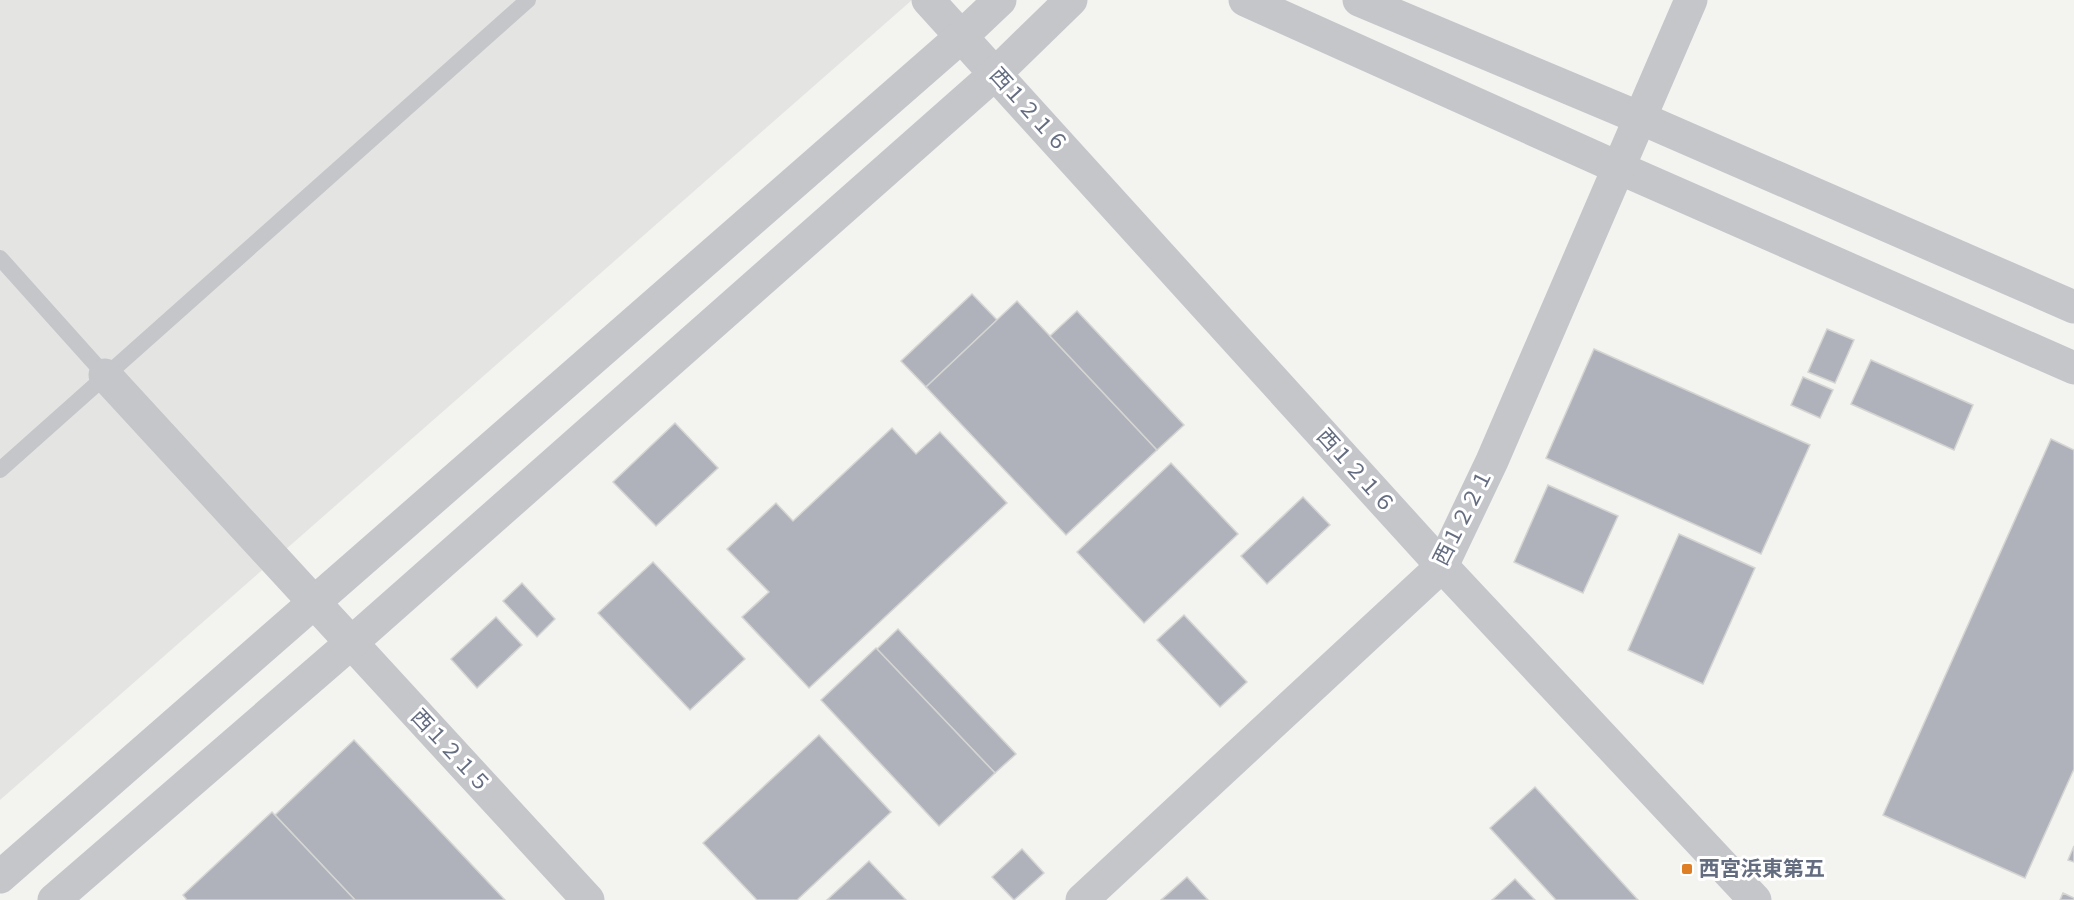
<svg xmlns="http://www.w3.org/2000/svg" width="2074" height="900" font-family="'DejaVu Sans','Noto Sans JP',sans-serif">
<style>
.built{fill:#e4e4e3}
.building{fill:#afb2ba;stroke:#d4d5d3;stroke-width:1.5}
.lines{fill:none;stroke-linecap:round;stroke-linejoin:round}
.service{stroke:#c4c6ca;stroke-width:16}
.tertiary{stroke:#c4c6ca;stroke-width:33}
.poi-dot{fill:#de7f26;stroke:#fff;stroke-width:2}
.labels{text-anchor:middle;dominant-baseline:central;stroke-width:6;stroke-linejoin:round;paint-order:stroke}
.street-label{font-size:21px;fill:#646c80;stroke:#fff}
.poi-label{font-size:21px;font-weight:bold;fill:#646c80;stroke:#fff;text-anchor:start}
</style>
<rect width="100%" height="100%" fill="#f3f4f0"/>
<!-- built -->
<polygon class="built" points="0,0 912,0 0,800"/>
<!-- building -->
<g class="building">
<polygon points="972,294 997,320 926,387 901,361"/>
<polygon points="1017,301 1157,450 1066,535 926,387"/>
<polygon points="1077,311 1184,425 1157,450 1050,336"/>
<polygon points="1827,329 1854,340 1835,383 1808,372"/>
<polygon points="1594,349 1810,445 1761,554 1546,458"/>
<polygon points="1871,360 1973,405 1954,450 1851,404"/>
<polygon points="1803,377 1833,390 1820,418 1791,405"/>
<polygon points="675,423 718,468 656,526 613,482"/>
<polygon points="892,428 916,454 940,432 1007,503 809,688 742,617 769,592 727,549 776,503 793,521"/>
<polygon points="2051,439 2074,450 2074,769 2025,878 1883,815"/>
<polygon points="1171,463 1238,534 1144,623 1077,552"/>
<polygon points="1548,485 1618,516 1583,593 1514,562"/>
<polygon points="1303,497 1330,525 1267,584 1241,556"/>
<polygon points="1679,534 1755,568 1703,684 1628,650"/>
<polygon points="653,562 745,659 690,710 598,613"/>
<polygon points="522,583 555,619 537,637 503,601"/>
<polygon points="1184,615 1247,682 1220,707 1157,640"/>
<polygon points="496,617 522,645 477,688 451,659"/>
<polygon points="898,629 1016,754 995,773 877,649"/>
<polygon points="876,648 995,773 939,826 821,700"/>
<polygon points="819,735 891,812 797,900 757,900 703,843"/>
<polygon points="354,740 505,900 355,900 275,815"/>
<polygon points="1535,787 1638,900 1556,900 1490,828"/>
<polygon points="272,812 355,900 187,900 183,895"/>
<polygon points="2074,846 2074,862 2068,860"/>
<polygon points="1022,849 1044,873 1014,900 992,877"/>
<polygon points="869,861 906,900 827,900"/>
<polygon points="1187,877 1208,900 1161,900"/>
<polygon points="1515,879 1535,900 1492,900"/>
<polygon points="2063,893 2074,898 2074,900 2060,900"/>
</g>
<g class="lines">
<!-- service -->
<g class="service">
<polyline points="0,258 105,375"/>
<polyline points="0,470 528,0"/>
</g>
<!-- tertiary -->
<g class="tertiary">
<polyline points="928,0 1442,566 1755,900"/>
<polyline points="1245,0 1619,168 2074,368"/>
<polyline points="1359,0 1640,118 2074,307"/>
<polyline points="105,375 588,900"/>
<polyline points="0,877 962,36 1000,0"/>
<polyline points="54,900 351,643 996,73 1071,0"/>
<polyline points="1082,900 1442,566 1492,461 1691,0"/>
</g>
</g>
<!-- markers -->
<rect class="poi-dot" x="1681" y="863" width="12" height="12" rx="3"/>
<g class="labels">
<!-- street labels -->
<g class="street-label">
<text transform="translate(1029 110) rotate(48)">西１２１６</text>
<text transform="translate(1356 471) rotate(48)">西１２１６</text>
<text transform="translate(1463 517) rotate(-63)">西１２２１</text>
<text transform="translate(451 751) rotate(47)">西１２１５</text>
</g>
<!-- poi labels -->
<g class="poi-label">
<text x="1699" y="869">西宮浜東第五</text>
</g>
</g>
</svg>
